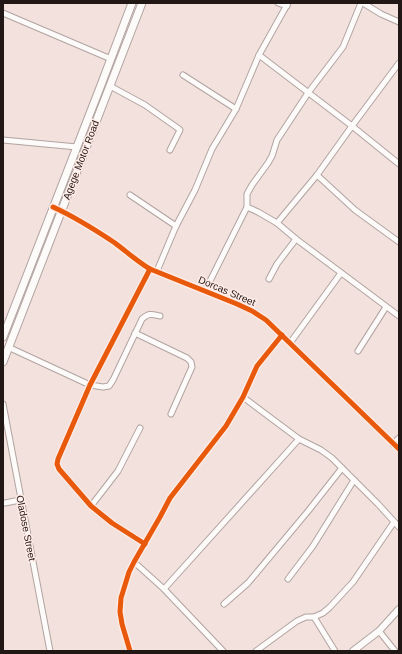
<svg xmlns="http://www.w3.org/2000/svg" width="402" height="654" font-family="Helvetica,sans-serif">
<style>
.lines{fill:none;stroke-linecap:round;stroke-linejoin:round}
.minor-casing{stroke:#b1a4a1;stroke-width:7}
.tertiary-casing{stroke:#b1a4a1;stroke-width:8}
.secondary-casing{stroke:#b1a4a1;stroke-width:9}
.minor{stroke:#fdfafa;stroke-width:5}
.tertiary{stroke:#fdfafa;stroke-width:6}
.secondary{stroke:#fdfafa;stroke-width:7}
.cycleway-casing{stroke:#ffece7;stroke-width:8}
.cycleway{stroke:#e8590c;stroke-width:5}
.labels{text-anchor:middle;dominant-baseline:central;stroke-width:3;stroke-linejoin:round;paint-order:stroke}
.street-label{font-size:10px;fill:#211714;stroke:#ffece7}
</style>
<rect width="100%" height="100%" fill="#f2e1dc"/>
<g class="lines">
<defs>
<g id="minor">
<polyline points="278,3 287,6"/>
<polyline points="363,3 381,14 399,22"/>
<polyline points="3,13 111,59"/>
<polyline points="259,55 352,126 399,164"/>
<polyline points="183,75 236,109"/>
<polyline points="110,86 145,105 179,129 180,130 170,150"/>
<polyline points="3,140 77,147"/>
<polyline points="317,175 355,210 399,242"/>
<polyline points="130,195 176,226"/>
<path d="M53,207C73,216 97,231 115,243C127,252 138,262 150,269L237,304L252,311L266,320L399,449"/>
<polyline points="247,207 258,212 277,223 296,239 399,316"/>
<polyline points="277,223 317,175 352,126 399,63"/>
<polyline points="157,271 176,226 195,190 212,149 236,109 259,55 288,3"/>
<polyline points="269,279 277,264 296,239"/>
<polyline points="205,291 247,207 247,194 252,185 268,163 272,156 277,140 308,93 343,47 361,3"/>
<polyline points="135,333 187,358 191,362 192,367 171,414"/>
<polyline points="290,343 341,273"/>
<path d="M8,347L90,385L103,387L109,386L113,380L142,319C149,313 151,314 160,316"/>
<polyline points="358,351 386,307"/>
<polyline points="243,397 299,439 321,450 332,458 378,504 399,527"/>
<polyline points="3,404 50,651"/>
<polyline points="393,444 399,438"/>
<polyline points="5,503 20,500"/>
<polyline points="91,506 118,471 140,428"/>
<polyline points="145,544 112,523 91,506 59,469 57,464 58,459 90,385 150,269"/>
<polyline points="134,562 164,589 223,651"/>
<polyline points="288,579 313,546 354,480"/>
<polyline points="164,589 299,439"/>
<polyline points="224,604 248,583 309,510 342,468"/>
<polyline points="314,617 335,651"/>
<polyline points="379,631 395,651"/>
<polyline points="130,651 122,624 120,612 121,598 129,572 134,562 160,517 170,498 226,426 243,397 257,366 282,335"/>
<polyline points="256,651 297,621 306,617 314,617 323,613 330,607 353,582 394,522"/>
</g>
<polyline id="tertiary" points="353,651 379,631 399,609"/>
<g id="secondary">
<polyline points="3,337 101,85 132,3"/>
<polyline points="3,362 142,3"/>
</g>
</defs>
<!-- minor casing -->
<use href="#minor" class="minor-casing"/>
<!-- tertiary casing -->
<use href="#tertiary" class="tertiary-casing"/>
<!-- secondary casing -->
<use href="#secondary" class="secondary-casing"/>
<!-- minor -->
<use href="#minor" class="minor"/>
<!-- tertiary -->
<use href="#tertiary" class="tertiary"/>
<!-- secondary -->
<use href="#secondary" class="secondary"/>
<defs>
<g id="cycleway">
<path d="M53,207C73,216 97,231 115,243C127,252 138,262 150,269L237,304L252,311L266,320L399,449"/>
<polyline points="145,544 112,523 91,506 59,469 57,464 58,459 90,385 150,269"/>
<polyline points="130,651 122,624 120,612 121,598 129,572 134,562 160,517 170,498 226,426 243,397 257,366 282,335"/>
</g>
</defs>
<!-- cycleway casing -->
<use href="#cycleway" class="cycleway-casing"/>
<!-- cycleway -->
<use href="#cycleway" class="cycleway"/>
</g>
<g class="labels">
<!-- street labels -->
<g class="street-label">
<text transform="translate(81 160) rotate(-69)">Agege Motor Road</text>
<text transform="translate(227 291) rotate(23)">Dorcas Street</text>
<text transform="translate(26 528) rotate(79)">Oladose Street</text>
</g>
</g>
<!-- border -->
<rect width="402" height="654" fill="none" stroke="#211714" stroke-width="8"/>
</svg>
